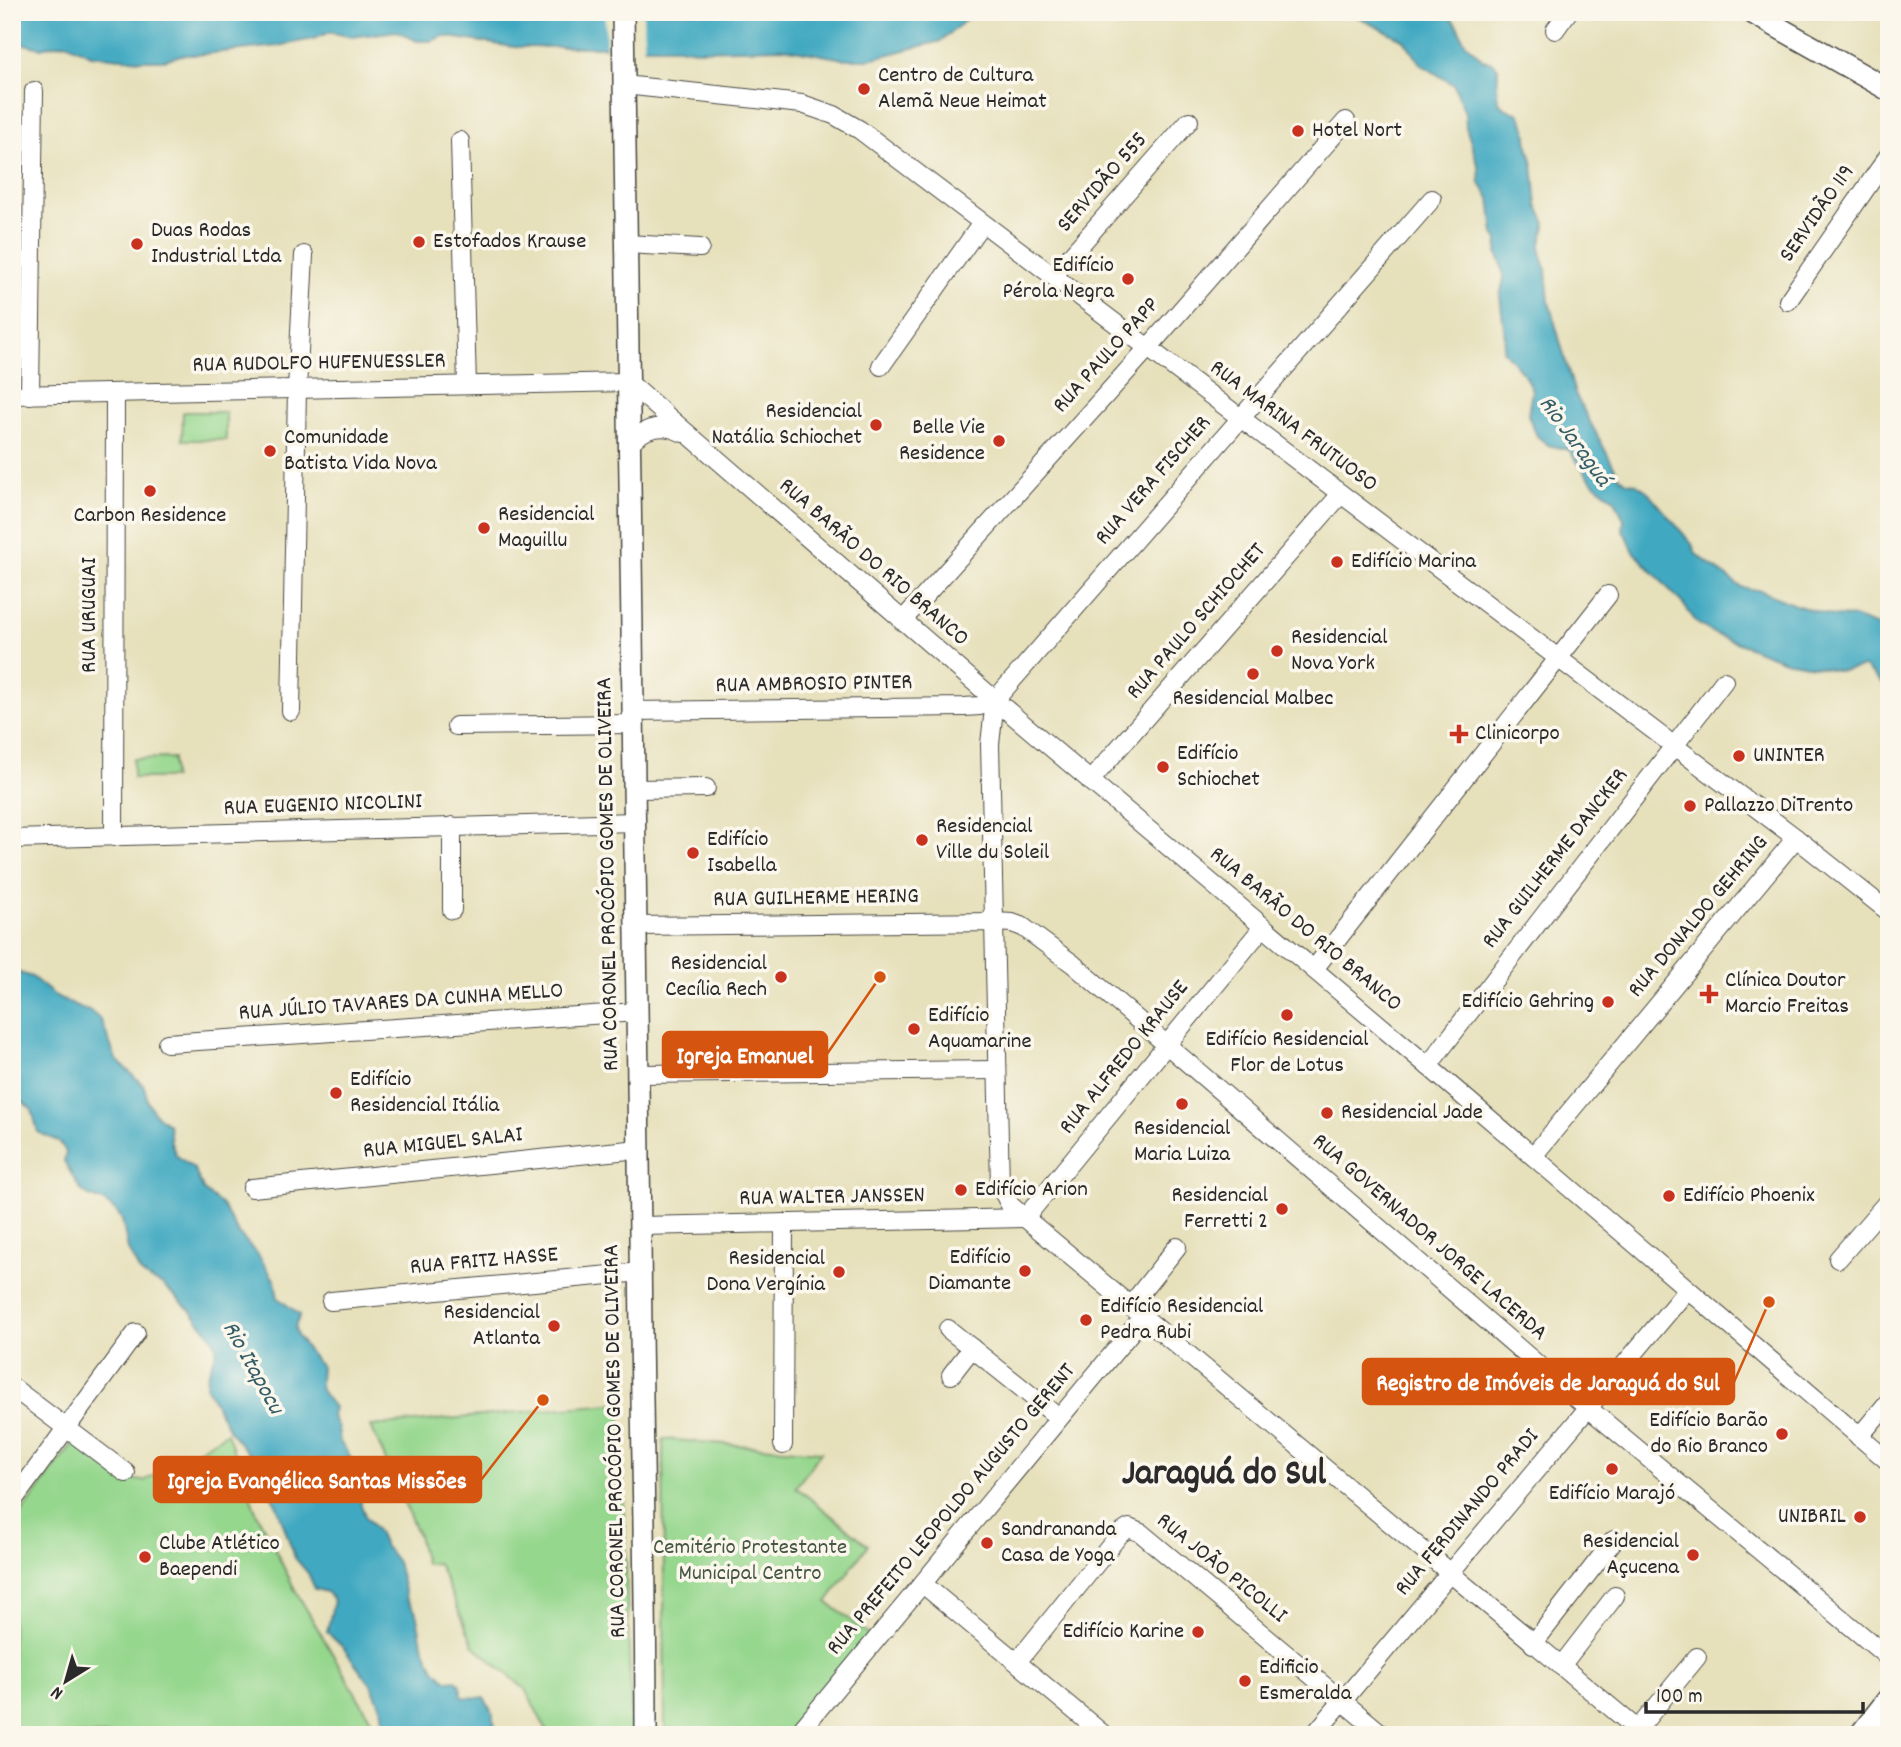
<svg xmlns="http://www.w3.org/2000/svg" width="1901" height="1747" font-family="Dekko,sans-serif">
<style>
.green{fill:#96d78e;stroke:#60815c;stroke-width:2}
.water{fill:#41a9c1;stroke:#366a76;stroke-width:2}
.pier{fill:#e6e0bb}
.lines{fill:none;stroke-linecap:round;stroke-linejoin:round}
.minor-casing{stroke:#474641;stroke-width:20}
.major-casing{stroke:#474641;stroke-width:24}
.minor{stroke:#fff;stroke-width:18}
.major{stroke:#fff;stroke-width:21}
.poi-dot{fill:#c8321e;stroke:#fbf7ec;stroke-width:2.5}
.labels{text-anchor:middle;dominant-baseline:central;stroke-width:7;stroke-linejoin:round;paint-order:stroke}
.poi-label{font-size:23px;fill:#2b2b2b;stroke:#fbf7ec;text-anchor:start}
.street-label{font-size:23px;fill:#2b2b2b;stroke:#fbf7ec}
.park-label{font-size:23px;fill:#465644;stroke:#fbf7ec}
.water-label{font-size:24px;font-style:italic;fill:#345d67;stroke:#fbf7ec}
.town-label{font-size:37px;font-weight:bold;fill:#2b2b2b;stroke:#fbf7ec}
.leader{fill:none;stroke:#d5540f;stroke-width:2.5}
.callout-dot{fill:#d5540f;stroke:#fbf7ec;stroke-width:2.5}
.callout{fill:#d5540f;stroke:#d5540f;stroke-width:2.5}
.callout-label{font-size:24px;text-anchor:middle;font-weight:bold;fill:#fff}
</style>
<rect width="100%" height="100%" fill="#fbf7ec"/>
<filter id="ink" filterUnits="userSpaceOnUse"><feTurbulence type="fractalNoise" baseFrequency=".0143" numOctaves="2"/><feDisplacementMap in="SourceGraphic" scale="14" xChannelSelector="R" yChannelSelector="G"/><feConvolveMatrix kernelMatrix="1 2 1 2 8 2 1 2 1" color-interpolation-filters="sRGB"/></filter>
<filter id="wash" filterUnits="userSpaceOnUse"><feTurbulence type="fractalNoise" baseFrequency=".00686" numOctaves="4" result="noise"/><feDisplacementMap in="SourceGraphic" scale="28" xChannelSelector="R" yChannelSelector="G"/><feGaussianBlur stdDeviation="1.57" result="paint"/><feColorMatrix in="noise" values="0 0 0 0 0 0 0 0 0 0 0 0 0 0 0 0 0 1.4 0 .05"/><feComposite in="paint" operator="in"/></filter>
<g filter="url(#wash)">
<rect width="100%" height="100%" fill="#e6e0bb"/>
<!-- green -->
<g class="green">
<polygon points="183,412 226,412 226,440 182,440"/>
<polygon points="173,758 173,778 133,778 133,759"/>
<polygon points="620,1403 632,1735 549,1735 525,1689 474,1646 438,1563 425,1564 418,1535 371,1426"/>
<polygon points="227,1433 257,1514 294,1588 380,1735 12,1735 12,1526 74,1442 124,1479 144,1481"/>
<polygon points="663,1439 821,1452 796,1487 868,1545 827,1602 871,1636 786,1735 665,1735"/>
</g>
<!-- water -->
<g class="water">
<polygon points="14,12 975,12 941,41 870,59 843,59 784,48 696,50 678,47 513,47 443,36 431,41 417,41 397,31 352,37 330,32 313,39 278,46 195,55 181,55 164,60 141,60 91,55 66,43 40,48 12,41"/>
<path d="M1348,12H1446L1457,25L1464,41L1483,60L1492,62L1498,68C1498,93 1489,105 1519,114L1526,128L1528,146L1533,164L1537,205L1546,223L1540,248L1546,270L1549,302L1575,394L1619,476L1627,482L1635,483L1647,491L1692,544L1696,554L1741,587L1762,591L1795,605L1833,616L1853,617L1889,630V689L1864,667L1841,671L1785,661L1715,634L1697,623L1683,604L1634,552L1623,530L1624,520L1615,500L1593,483L1569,450L1548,445L1537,436L1528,415L1532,390L1524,374L1503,350L1505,337L1500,296L1504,279L1501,262L1497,254L1498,241L1494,234L1490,198L1480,184L1479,168L1466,127L1465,113L1454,85L1421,64L1404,40Z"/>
<path d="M12,967L20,973L32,977L54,995L77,1007L90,1011L101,1020L116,1059L144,1086L148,1102L155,1114L169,1125L171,1143L176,1155L194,1169L204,1191L222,1205L239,1234L257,1253L275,1281L278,1298L300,1315L295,1327L297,1336L321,1367C319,1391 318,1388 334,1407L332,1416L338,1428L340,1442L350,1456L351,1471L359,1487L361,1505L366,1518L378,1532L383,1544L397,1562L406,1598L416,1612L422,1643L434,1669L448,1681L456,1680L460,1684L462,1697L484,1698L493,1714L496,1735H389L385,1733L383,1712L372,1686L342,1646L327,1632L334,1600L326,1592L315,1589L308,1573L295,1558L277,1506L248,1453L229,1430L206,1386L207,1376L216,1354V1345L210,1334L190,1310L163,1285L149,1279L140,1272L128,1250L122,1220L116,1211L103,1201L89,1196L80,1189L64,1161L66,1153C61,1138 49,1139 38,1132L32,1110L12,1092Z"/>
</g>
<!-- pier -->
<polygon class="pier" points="605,12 643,12 644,51 606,51"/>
</g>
<g filter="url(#ink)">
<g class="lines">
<defs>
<g id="minor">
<polyline points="1555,30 1568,12"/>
<polyline points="624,85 802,104 834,115 860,130 1796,838 1889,912"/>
<polyline points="460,141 467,385"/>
<polyline points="626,244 700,248"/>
<polyline points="1053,276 1189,121"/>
<polyline points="1788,301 1889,155"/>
<polyline points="881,366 982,223"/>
<polyline points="12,395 628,382 995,700 1428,1066 1889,1462"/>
<polyline points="30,395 34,91"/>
<path d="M631,442C646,426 664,423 683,433"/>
<polyline points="902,621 1148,348 1346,121"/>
<polyline points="995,700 990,744 1000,1186 1010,1205 1025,1218 1644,1735"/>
<polyline points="291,711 297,389 304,255"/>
<polyline points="633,711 964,707 980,706 995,700 1432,199"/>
<polyline points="456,726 634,724"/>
<polyline points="1090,781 1341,494"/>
<polyline points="635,789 706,788"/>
<polyline points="452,826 452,910"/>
<polyline points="114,837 115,393"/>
<polyline points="12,839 635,822"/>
<polyline points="637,926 995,922 1012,923 1023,927 1073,964 1588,1408 1889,1658"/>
<polyline points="1314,969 1608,595"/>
<polyline points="167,1043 638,1012"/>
<polyline points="1428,1066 1724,681"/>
<polyline points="638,1074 996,1070"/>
<polyline points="1533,1156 1796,838"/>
<polyline points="252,1188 639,1149"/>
<polyline points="1025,1218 1263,927"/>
<polyline points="640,1226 1025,1218"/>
<polyline points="1838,1259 1889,1200"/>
<polyline points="331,1301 641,1272"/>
<polyline points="1131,1305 1177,1247"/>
<polyline points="948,1329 1059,1418"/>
<polyline points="951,1375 972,1348"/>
<polyline points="12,1387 126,1473"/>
<polyline points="1859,1437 1889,1401"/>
<polyline points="783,1445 784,1223"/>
<polyline points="12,1502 136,1333"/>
<polyline points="923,1584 1104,1735"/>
<polyline points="1533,1644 1614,1540"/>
<polyline points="1017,1662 1120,1534 1129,1528 1141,1533 1383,1735"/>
<polyline points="1561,1666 1615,1596"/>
<polyline points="1638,1729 1697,1657"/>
<polyline points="797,1735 1144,1316"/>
<polyline points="1314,1735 1687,1290"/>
</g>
<g id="major">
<path d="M623,12C628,419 637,826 640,1233C641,1400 646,1567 646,1735"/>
<polyline points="1751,12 1889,90"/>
<polyline points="1860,1735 1889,1698"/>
</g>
</defs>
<!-- minor casing -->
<use href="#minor" class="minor-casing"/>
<!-- major casing -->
<use href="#major" class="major-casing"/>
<!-- minor -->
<use href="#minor" class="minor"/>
<!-- major -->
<use href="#major" class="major"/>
</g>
</g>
<!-- markers -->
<g class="poi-dot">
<circle cx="864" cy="89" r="7"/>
<circle cx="1298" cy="131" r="7"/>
<circle cx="419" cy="242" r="7"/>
<circle cx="137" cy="244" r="7"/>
<circle cx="1128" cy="279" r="7"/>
<circle cx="876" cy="425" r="7"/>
<circle cx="999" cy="441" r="7"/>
<circle cx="270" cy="451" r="7"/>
<circle cx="150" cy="491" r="7"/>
<circle cx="484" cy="528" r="7"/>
<circle cx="1337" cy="562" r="7"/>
<circle cx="1277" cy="651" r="7"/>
<circle cx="1253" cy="674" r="7"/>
<path d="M1455.5 723.5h7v7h7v7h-7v7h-7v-7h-7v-7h7z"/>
<circle cx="1739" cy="756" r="7"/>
<circle cx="1163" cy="767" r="7"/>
<circle cx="1690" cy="806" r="7"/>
<circle cx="922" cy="840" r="7"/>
<circle cx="693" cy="853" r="7"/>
<circle cx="781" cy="977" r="7"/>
<path d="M1705.5 983.5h7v7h7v7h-7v7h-7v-7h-7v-7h7z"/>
<circle cx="1608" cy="1002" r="7"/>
<circle cx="1287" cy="1015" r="7"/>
<circle cx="914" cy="1029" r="7"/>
<circle cx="336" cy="1093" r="7"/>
<circle cx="1182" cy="1104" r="7"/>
<circle cx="1327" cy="1113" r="7"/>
<circle cx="961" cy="1190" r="7"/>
<circle cx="1669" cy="1196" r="7"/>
<circle cx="1282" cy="1209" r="7"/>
<circle cx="1025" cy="1271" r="7"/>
<circle cx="839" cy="1272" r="7"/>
<circle cx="1086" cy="1320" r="7"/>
<circle cx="554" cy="1326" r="7"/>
<circle cx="1782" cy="1434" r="7"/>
<circle cx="1612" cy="1469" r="7"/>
<circle cx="1860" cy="1517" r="7"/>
<circle cx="987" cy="1543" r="7"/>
<circle cx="1693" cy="1555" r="7"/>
<circle cx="145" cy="1557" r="7"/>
<circle cx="1198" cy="1632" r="7"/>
<circle cx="1245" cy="1681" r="7"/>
</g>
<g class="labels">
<!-- poi labels -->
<g class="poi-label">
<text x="878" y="76">Centro de Cultura<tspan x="878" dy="26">Alemã Neue Heimat</tspan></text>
<text x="1312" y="131">Hotel Nort</text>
<text x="151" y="231">Duas Rodas<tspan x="151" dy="26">Industrial Ltda</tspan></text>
<text x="433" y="242">Estofados Krause</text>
<text x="1114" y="266" text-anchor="end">Edifício<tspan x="1114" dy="26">Pérola Negra</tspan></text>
<text x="862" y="412" text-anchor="end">Residencial<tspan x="862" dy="26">Natália Schiochet</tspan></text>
<text x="985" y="428" text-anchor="end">Belle Vie<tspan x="985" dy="26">Residence</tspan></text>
<text x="284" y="438">Comunidade<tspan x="284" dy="26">Batista Vida Nova</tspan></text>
<text x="498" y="515">Residencial<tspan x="498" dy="26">Maguillu</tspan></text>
<text x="150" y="516" text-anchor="middle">Carbon Residence</text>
<text x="1351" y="562">Edifício Marina</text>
<text x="1291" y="638">Residencial<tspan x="1291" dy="26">Nova York</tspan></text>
<text x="1253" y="699" text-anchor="middle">Residencial Malbec</text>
<text x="1475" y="734">Clinicorpo</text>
<text x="1177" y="754">Edifício<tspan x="1177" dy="26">Schiochet</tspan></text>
<text x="1753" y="756">UNINTER</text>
<text x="1704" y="806">Pallazzo DiTrento</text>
<text x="936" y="827">Residencial<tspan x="936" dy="26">Ville du Soleil</tspan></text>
<text x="707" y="840">Edifício<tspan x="707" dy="26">Isabella</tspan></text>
<text x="767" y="964" text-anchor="end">Residencial<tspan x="767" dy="26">Cecília Rech</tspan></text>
<text x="1725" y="981">Clínica Doutor<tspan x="1725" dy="26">Marcio Freitas</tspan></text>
<text x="1594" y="1002" text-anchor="end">Edifício Gehring</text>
<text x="928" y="1016">Edifício<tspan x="928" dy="26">Aquamarine</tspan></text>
<text x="1287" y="1040" text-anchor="middle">Edifício Residencial<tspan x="1287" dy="26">Flor de Lotus</tspan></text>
<text x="350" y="1080">Edifício<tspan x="350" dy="26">Residencial Itália</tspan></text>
<text x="1341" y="1113">Residencial Jade</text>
<text x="1182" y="1129" text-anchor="middle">Residencial<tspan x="1182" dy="26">Maria Luiza</tspan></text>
<text x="975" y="1190">Edifício Arion</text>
<text x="1268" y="1196" text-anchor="end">Residencial<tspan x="1268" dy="26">Ferretti 2</tspan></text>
<text x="1683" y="1196">Edifício Phoenix</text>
<text x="1011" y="1258" text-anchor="end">Edifício<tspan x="1011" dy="26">Diamante</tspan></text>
<text x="825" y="1259" text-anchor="end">Residencial<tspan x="825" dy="26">Dona Vergínia</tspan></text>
<text x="1100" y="1307">Edifício Residencial<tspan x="1100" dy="26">Pedra Rubi</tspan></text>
<text x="540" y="1313" text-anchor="end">Residencial<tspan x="540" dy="26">Atlanta</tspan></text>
<text x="1768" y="1421" text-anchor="end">Edifício Barão<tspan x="1768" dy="26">do Rio Branco</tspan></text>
<text x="1612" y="1494" text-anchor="middle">Edifício Marajó</text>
<text x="1846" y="1517" text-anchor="end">UNIBRIL</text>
<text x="1001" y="1530">Sandrananda<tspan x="1001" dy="26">Casa de Yoga</tspan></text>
<text x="1679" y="1542" text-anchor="end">Residencial<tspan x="1679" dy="26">Açucena</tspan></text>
<text x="159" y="1544">Clube Atlético<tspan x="159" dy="26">Baependi</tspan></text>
<text x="1184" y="1632" text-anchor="end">Edifício Karine</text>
<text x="1259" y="1668">Edificio<tspan x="1259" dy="26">Esmeralda</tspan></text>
</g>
<!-- street labels -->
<g class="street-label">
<text transform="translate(1103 183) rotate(-49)">SERVIDÃO 555</text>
<text transform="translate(1818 214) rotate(-55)">SERVIDÃO 119</text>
<text transform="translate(1107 356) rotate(-48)">RUA PAULO PAPP</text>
<text transform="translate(319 364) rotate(-1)">RUA RUDOLFO HUFENUESSLER</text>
<text transform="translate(1293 427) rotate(37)">RUA MARINA FRUTUOSO</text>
<text transform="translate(1154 481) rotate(-49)">RUA VERA FISCHER</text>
<text transform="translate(873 563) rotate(41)">RUA BARÃO DO RIO BRANCO</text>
<text transform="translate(90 615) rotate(-90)">RUA URUGUAI</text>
<text transform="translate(1197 622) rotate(-49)">RUA PAULO SCHIOCHET</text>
<text transform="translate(814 685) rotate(-1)">RUA AMBROSIO PINTER</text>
<text transform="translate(323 806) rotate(-2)">RUA EUGENIO NICOLINI</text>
<text transform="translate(1556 859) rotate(-52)">RUA GUILHERME DANCKER</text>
<text transform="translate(609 874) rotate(-91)">RUA CORONEL PROCÓPIO GOMES DE OLIVEIRA</text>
<text transform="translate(816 899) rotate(-1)">RUA GUILHERME HERING</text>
<text transform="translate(1699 917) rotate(-50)">RUA DONALDO GEHRING</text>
<text transform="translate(1305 930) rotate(40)">RUA BARÃO DO RIO BRANCO</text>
<text transform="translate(401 1003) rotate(-4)">RUA JÚLIO TAVARES DA CUNHA MELLO</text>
<text transform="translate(1125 1058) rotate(-51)">RUA ALFREDO KRAUSE</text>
<text transform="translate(443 1144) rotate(-6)">RUA MIGUEL SALAI</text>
<text transform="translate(832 1198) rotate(-1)">RUA WALTER JANSSEN</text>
<text transform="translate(1429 1238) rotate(41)">RUA GOVERNADOR JORGE LACERDA</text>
<text transform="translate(484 1262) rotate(-5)">RUA FRITZ HASSE</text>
<text transform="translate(616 1441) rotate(-91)">RUA CORONEL PROCÓPIO GOMES DE OLIVEIRA</text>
<text transform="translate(952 1510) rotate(-50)">RUA PREFEITO LEOPOLDO AUGUSTO GERENT</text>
<text transform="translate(1468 1513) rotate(-50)">RUA FERDINANDO PRADI</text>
<text transform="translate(1221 1569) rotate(39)">RUA JOÃO PICOLLI</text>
</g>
<!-- park labels -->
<g class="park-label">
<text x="750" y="1548">Cemitério Protestante<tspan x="750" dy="26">Municipal Centro</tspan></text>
</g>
<!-- water labels -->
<g class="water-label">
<text transform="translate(1574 442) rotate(54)">Rio Jaraguá</text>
<text transform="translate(252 1368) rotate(61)">Rio Itapocu</text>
</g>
<!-- town labels -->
<g class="town-label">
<text x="1224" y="1475">Jaraguá do Sul</text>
</g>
</g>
<!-- callouts -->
<path class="leader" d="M880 977L827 1054M1769 1302L1734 1382M543 1400L481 1480"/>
<g class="callout-dot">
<circle cx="880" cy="977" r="7"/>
<circle cx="1769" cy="1302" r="7"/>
<circle cx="543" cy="1400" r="7"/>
</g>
<g class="callout">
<rect x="663" y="1032" width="164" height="45" rx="7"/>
<rect x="1363" y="1359" width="371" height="45" rx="7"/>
<rect x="154" y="1457" width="327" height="45" rx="7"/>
</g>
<g class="callout-label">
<text x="745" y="1063">Igreja Emanuel</text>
<text x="1548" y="1390">Registro de Imóveis de Jaraguá do Sul</text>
<text x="317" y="1488">Igreja Evangélica Santas Missões</text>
</g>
<!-- margin -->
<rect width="1901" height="1747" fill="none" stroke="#fbf7ec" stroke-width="42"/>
<!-- north arrow -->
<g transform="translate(66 1681) rotate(217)" stroke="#fbf7ec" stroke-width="5" paint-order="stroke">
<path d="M0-5L12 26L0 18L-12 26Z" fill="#2b2b2b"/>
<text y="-10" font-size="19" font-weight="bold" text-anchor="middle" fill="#2b2b2b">N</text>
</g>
<!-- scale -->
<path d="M1646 1702v10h217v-10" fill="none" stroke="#2b2b2b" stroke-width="3.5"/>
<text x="1656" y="1702" font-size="21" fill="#2b2b2b" stroke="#fbf7ec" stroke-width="5" paint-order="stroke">100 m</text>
</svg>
